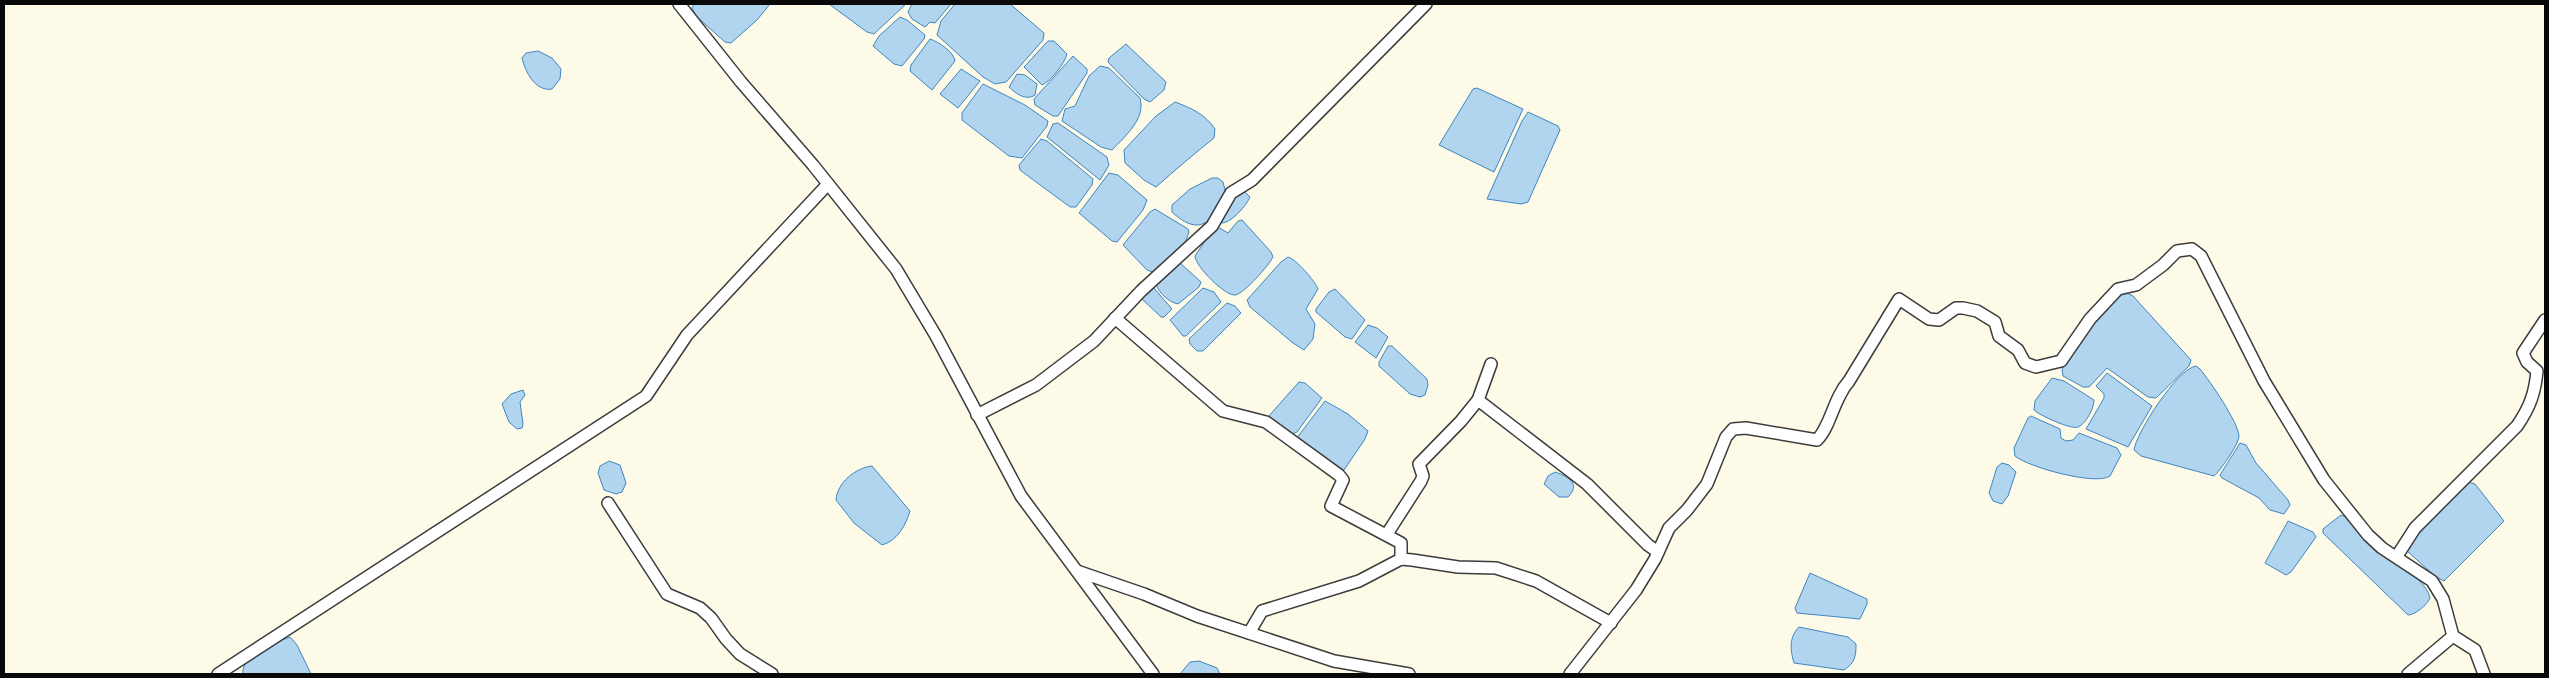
<svg xmlns="http://www.w3.org/2000/svg" width="2549" height="678" font-family="'PT Serif',serif">
<style>
.water{fill:#b1d5ef;stroke:#3f86c0}
.lines{fill:none;stroke-linecap:round;stroke-linejoin:round}
.minor-casing{stroke:#3c3c3c;stroke-width:14}
.minor{stroke:#fff;stroke-width:11}
</style>
<rect width="100%" height="100%" fill="#fdfae8"/>
<!-- water -->
<g class="water">
<polygon points="694,4 770,4 757,20 731,43 725,42 696,16 692,8"/>
<polygon points="829,4 906,4 874,34 867,32"/>
<polygon points="912,4 951,4 935,23 930,22 925,27 912,19 908,12"/>
<polygon points="955,4 1010,4 1044,33 1043,40 1006,82 995,84 983,77 937,35 941,21"/>
<polygon points="900,17 907,20 925,35 924,39 902,66 894,64 873,46 879,36"/>
<path d="M930,39C939,42 954,52 955,61L932,90L910,71L911,65Z"/>
<path d="M1048,41H1054L1067,54C1065,63 1051,81 1042,85L1024,67Z"/>
<polygon points="1126,44 1166,82 1164,90 1150,102 1144,99 1108,62 1109,58"/>
<path d="M538,51L552,58L561,69L560,79L552,89C535,92 525,71 522,58L526,53Z"/>
<polygon points="1073,56 1087,69 1087,73 1058,116 1053,116 1035,105 1034,99"/>
<path d="M1100,66L1109,68L1140,98C1146,119 1125,136 1112,150L1101,147L1062,121L1065,109L1075,106L1089,76Z"/>
<polygon points="961,69 980,81 958,108 940,94"/>
<path d="M1017,74L1025,75L1037,84L1035,95C1026,101 1016,94 1009,87Z"/>
<polygon points="983,84 1025,105 1048,121 1047,126 1022,158 1009,156 962,120 962,113"/>
<polygon points="1477,88 1523,109 1494,172 1439,145 1473,89"/>
<path d="M1175,102C1191,108 1205,114 1215,129L1214,138C1194,154 1175,170 1156,187L1144,180L1125,163L1124,150L1156,116Z"/>
<polygon points="1528,112 1558,126 1560,130 1528,202 1521,204 1487,199 1522,121"/>
<polygon points="1058,123 1107,157 1109,165 1100,180 1047,137 1053,124"/>
<polygon points="1041,139 1047,141 1093,179 1092,185 1076,207 1070,207 1020,170 1019,165"/>
<polygon points="1109,173 1118,175 1147,200 1143,210 1117,242 1112,241 1079,213"/>
<path d="M1212,178H1218L1223,182L1225,190C1215,220 1201,239 1172,212V205L1190,189Z"/>
<path d="M1244,191L1250,197C1247,205 1231,223 1222,223L1221,220L1231,198Z"/>
<polygon points="1155,209 1188,229 1189,232 1185,243 1155,273 1147,270 1123,245 1150,212"/>
<path d="M1242,220L1271,252L1273,257C1269,265 1244,294 1235,295C1225,296 1195,266 1195,256L1211,232L1218,227L1228,233L1238,221Z"/>
<path d="M1288,257C1296,259 1315,281 1318,289L1306,309L1315,324L1313,339L1304,350L1293,343L1250,307L1247,300L1281,262Z"/>
<path d="M1179,262L1201,282L1199,287L1178,304C1169,302 1158,293 1156,283Z"/>
<polygon points="1153,287 1172,309 1164,317 1161,317 1142,299"/>
<polygon points="1203,288 1214,292 1221,302 1186,336 1183,336 1170,320"/>
<polygon points="1335,289 1365,320 1352,339 1345,337 1316,312 1316,309 1329,292"/>
<path d="M2127,293L2133,296L2191,360L2189,366L2156,398L2148,397L2107,368L2089,387H2083L2063,376L2062,369C2074,352 2107,297 2127,293Z"/>
<polygon points="1227,303 1235,306 1241,313 1203,351 1197,351 1190,344 1189,339"/>
<polygon points="1368,325 1377,328 1388,337 1376,358 1355,342"/>
<polygon points="1388,346 1392,346 1427,379 1428,385 1425,395 1420,397 1410,394 1379,366 1379,362"/>
<path d="M2196,366L2200,369C2210,381 2238,422 2239,436C2239,444 2220,471 2214,476L2141,456L2134,450C2136,433 2177,369 2196,366Z"/>
<polygon points="2107,373 2152,406 2128,447 2086,429 2104,398 2104,394 2096,386"/>
<path d="M2052,378L2064,381L2094,400C2094,408 2086,424 2078,427C2071,430 2039,415 2034,410L2035,401Z"/>
<polygon points="1299,382 1305,383 1322,398 1297,432 1292,434 1268,417"/>
<polygon points="523,390 525,395 520,402 523,424 522,428 517,429 509,422 502,404 511,394"/>
<polygon points="1325,401 1348,414 1368,431 1365,439 1344,470 1337,468 1296,439"/>
<path d="M2031,416L2060,429L2061,438L2066,441L2073,440L2079,433L2117,448L2121,455L2110,476C2096,486 2028,467 2015,456L2014,448L2028,418Z"/>
<polygon points="2240,443 2246,445 2256,463 2288,500 2290,505 2284,514 2270,510 2259,498 2222,478 2220,475"/>
<polygon points="609,461 620,465 626,483 622,492 616,494 604,490 598,473 600,466"/>
<polygon points="2002,463 2009,465 2016,472 2008,496 2002,504 1993,501 1989,493 1997,467"/>
<path d="M872,466L910,511C906,525 897,541 882,545L854,523L836,500C837,483 855,468 872,466Z"/>
<path d="M1555,472C1569,477 1581,484 1568,497H1559L1544,484L1548,476Z"/>
<polygon points="2468,482 2475,484 2504,521 2444,581 2436,577 2407,551 2408,545"/>
<path d="M2341,515L2346,517C2353,526 2360,537 2369,544C2386,557 2425,576 2430,598C2427,605 2415,615 2408,615L2323,533V529Z"/>
<polygon points="2288,521 2313,532 2316,537 2291,572 2286,575 2265,563"/>
<polygon points="1810,573 1867,599 1867,604 1860,619 1797,613 1795,608"/>
<path d="M1799,627L1848,637L1856,644C1856,656 1855,663 1844,670L1794,663C1790,650 1789,637 1799,627Z"/>
<path d="M290,637L297,645L311,674H243C240,656 276,642 290,637Z"/>
<polygon points="1199,661 1217,668 1220,674 1180,674 1190,662"/>
</g>
<g class="lines">
<defs>
<g id="minor">
<polyline points="679,4 741,82 813,165 896,269 936,336 1021,496 1153,674"/>
<polyline points="1115,318 1223,411 1266,422 1339,475 1343,480 1331,506 1401,543 1401,559"/>
<polyline points="1478,400 1587,484 1648,545 1658,552"/>
<polyline points="977,415 1036,385 1094,341 1141,291 1212,226 1231,193 1252,180 1426,4"/>
<polyline points="608,503 667,594 700,608 711,618 726,639 740,654 772,674"/>
<polyline points="1387,534 1421,481 1423,476 1419,464 1461,421 1478,400 1491,364"/>
<path d="M2397,556L2415,528L2517,426C2530,407 2535,393 2537,371L2527,362L2523,353L2545,320"/>
<polyline points="1077,571 1144,594 1197,616 1334,661 1409,674"/>
<polyline points="1249,633 1262,611 1359,581 1401,559 1412,560 1458,567 1496,568 1536,581 1611,623"/>
<polyline points="218,674 646,396 687,335 828,184"/>
<path d="M1570,674L1636,590L1655,559L1669,528L1687,510L1707,484L1726,437L1733,429L1746,428L1817,440C1831,426 1833,399 1849,381L1899,299L1929,319L1939,320L1956,308H1963L1977,311L1995,322L1999,336L2018,350L2025,363L2036,367L2061,361L2090,319L2118,289L2136,285L2163,265L2177,251L2192,249L2201,256L2264,381L2324,480L2368,535L2382,548L2432,581L2443,599L2453,636L2475,650L2484,674"/>
<polyline points="2408,674 2453,636"/>
</g>
</defs>
<!-- minor casing -->
<use href="#minor" class="minor-casing"/>
<!-- minor -->
<use href="#minor" class="minor"/>
</g>
<!-- border -->
<rect width="2549" height="678" fill="none" stroke="#090909" stroke-width="10"/>
</svg>
